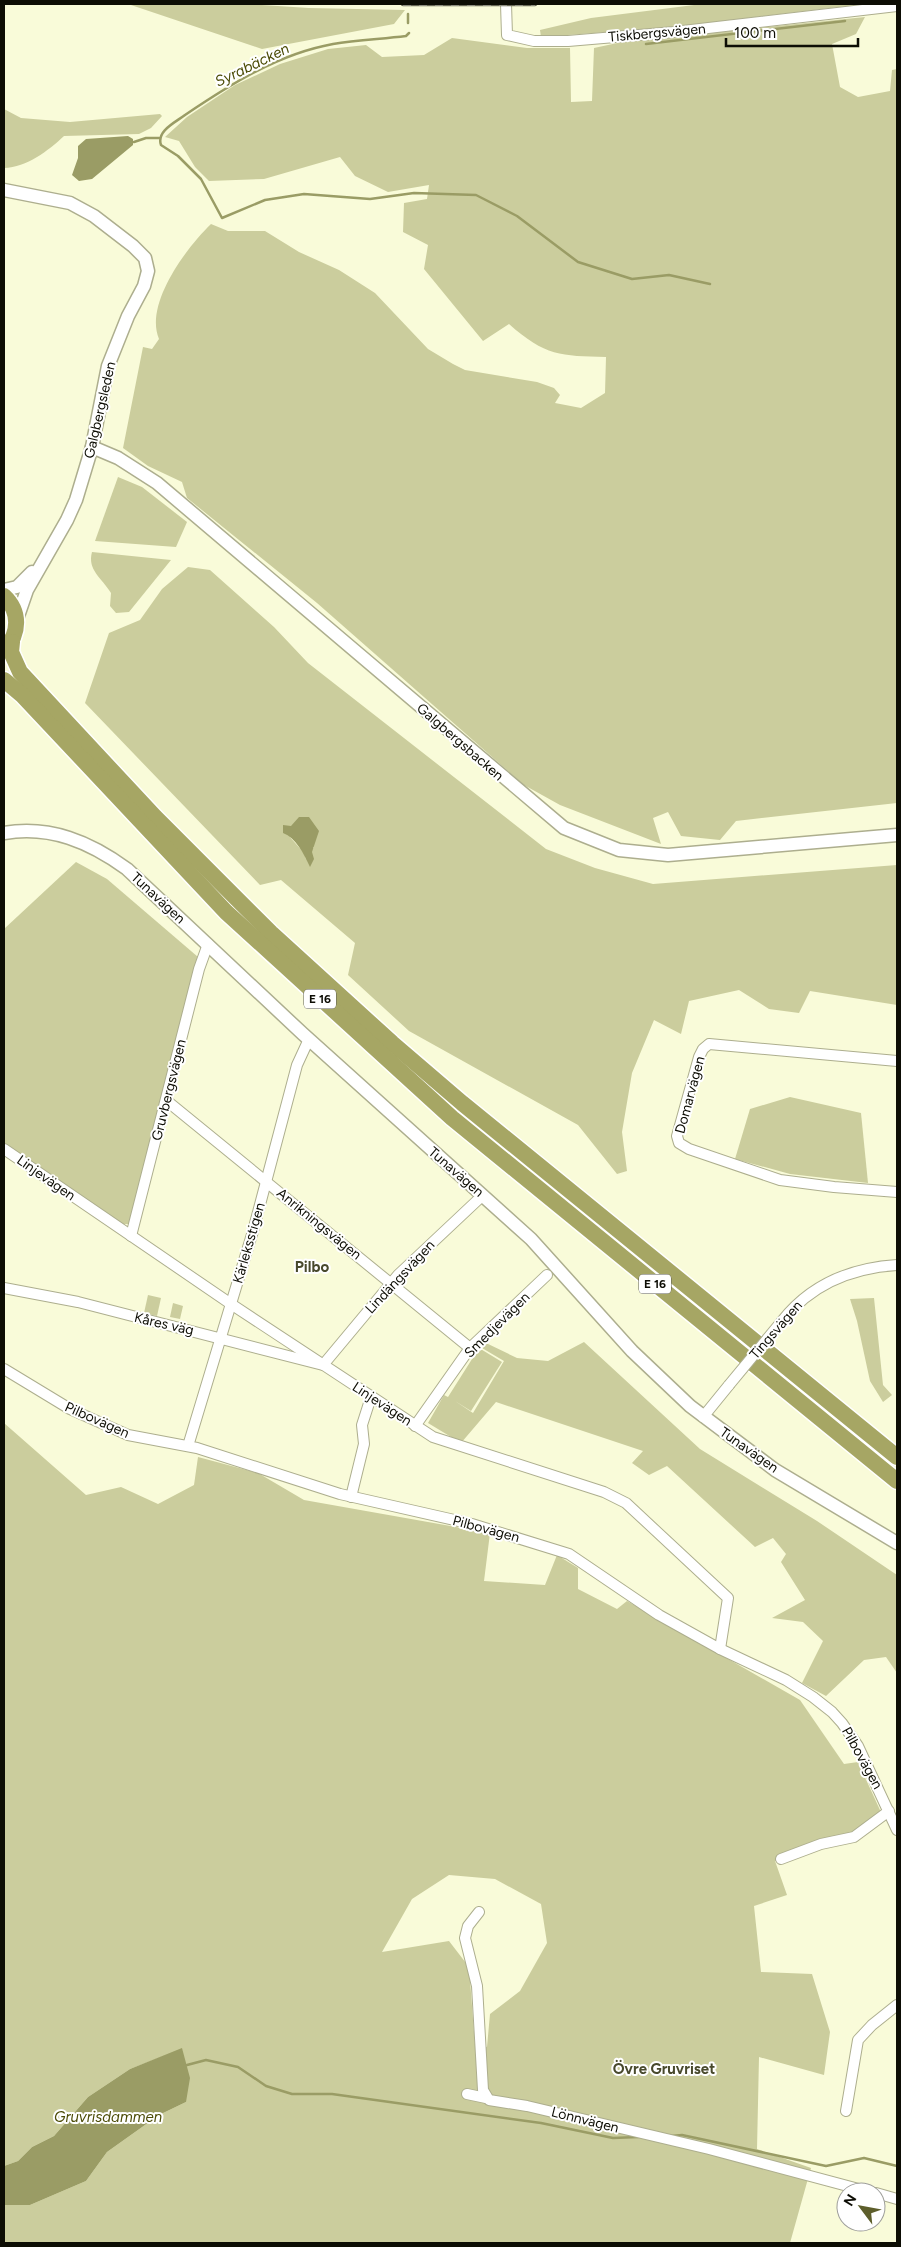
<svg xmlns="http://www.w3.org/2000/svg" width="901" height="2247" font-family="Figtree,sans-serif">
<style>
.green{fill:#cbcd9d;fill-rule:evenodd}
.water{fill:#9a9c65}
.lines{fill:none;stroke-linecap:round;stroke-linejoin:round}
.stream{stroke:#9a9c65;stroke-width:2.5}
.minor-casing{stroke:#adae8e;stroke-width:12}
.tertiary-casing{stroke:#adae8e;stroke-width:15}
.trunk-casing{stroke:#fff;stroke-width:19}
.minor{stroke:#fff;stroke-width:10}
.tertiary{stroke:#fff;stroke-width:12}
.trunk{stroke:#a6a664;stroke-width:16}
.rail-casing{stroke:#686856;stroke-width:4.5}
.rail{stroke:#fff;stroke-width:2.5;stroke-dasharray:8;stroke-linecap:butt}
.minor-bridge-casing{stroke:#adae8e;stroke-width:12;stroke-linecap:butt}
.minor-bridge{stroke:#fff;stroke-width:10}
.labels{text-anchor:middle;dominant-baseline:central;stroke-width:4;stroke-linejoin:round;paint-order:stroke}
.shield{fill:#fff;stroke:#56564f;stroke-width:1}
.shield-label{font-size:12px;font-weight:bold;fill:#0d0d04}
.street-label{font-size:14px;fill:#0d0d04;stroke:#fff}
.water-label{font-size:15px;font-style:italic;fill:#4c4c07;stroke:#fff}
.neighbourhood-label{font-size:15px;font-weight:bold;fill:#48492c;stroke:#fff}
</style>
<rect width="100%" height="100%" fill="#f9fbd9"/>
<!-- green -->
<g class="green">
<polygon points="128,4 247,4 309,8 405,10 394,24 262,49"/>
<polygon points="702,4 864,4 674,27 541,37 540,30 591,18"/>
<path d="M865,17L856,34L832,44L840,87L858,97L890,91L892,70L897,69V803L736,821L720,840L681,836L668,812L653,818L661,844L560,805L524,785L317,603L187,498L182,482L148,466L123,448L143,347L152,349L159,339C144,304 187,247 211,224L228,231H265L299,252L339,270L375,293L428,349L453,364L465,370L537,382L554,388L560,395L555,403L581,408L605,393L606,357C561,356 545,356 509,324L483,341L424,269L428,245L403,232L404,203L427,199L429,185L388,192L355,176L340,157L264,179L209,181L195,167L179,141L165,137L187,117L235,85L280,64L328,49L366,45L382,57L424,55L452,38L527,48H570L571,102L592,101L594,48L622,42Z"/>
<path d="M4,109L21,118L70,122L160,114L162,116L151,128L139,134L64,136C48,151 27,167 4,168Z"/>
<polygon points="118,477 142,487 187,522 176,547 95,541"/>
<path d="M92,552L171,560L129,612L116,613L110,606L111,593C102,578 87,570 92,552Z"/>
<path d="M188,567L210,570L274,627L308,663L546,849L595,868L653,884L897,865V1005L810,991L799,1013L769,1009L739,990L689,1001L681,1034L654,1020L632,1073L622,1132L627,1171L617,1174L578,1125L409,1031L348,975L355,943L281,880L260,885L85,703L109,633L140,620L162,589ZM289,836L314,847L306,859L304,853Z"/>
<polygon points="76,862 107,879 198,957 130,1224 121,1224 4,1144 4,929"/>
<polygon points="790,1097 861,1113 868,1183 790,1174 735,1159 750,1109"/>
<polygon points="148,1295 161,1298 157,1316 144,1313"/>
<polygon points="874,1298 883,1385 892,1395 883,1402 870,1381 857,1321 850,1299"/>
<polygon points="173,1303 183,1306 180,1319 170,1317"/>
<polygon points="584,1342 700,1449 817,1521 897,1575 897,1673 886,1657 864,1660 826,1696 802,1683 823,1641 803,1622 772,1618 805,1600 781,1562 786,1554 773,1538 755,1547 667,1466 649,1475 632,1463 643,1451 496,1402 461,1443 428,1423 444,1395 448,1397 479,1348 502,1362 471,1411 455,1401 473,1413 504,1361 482,1348 486,1343 517,1358 548,1361"/>
<path d="M4,1423L86,1495L121,1487L158,1504L194,1485L198,1457L258,1473L304,1500L490,1533L484,1581L545,1585L557,1555L578,1568V1589L617,1609L627,1601L800,1700L844,1764L858,1762L885,1821L775,1861L787,1895L754,1906L761,1972L812,1974L830,2032L824,2075L759,2057L757,2149L811,2168L790,2243H4V2205H30L86,2181L107,2152L159,2115L186,2102L182,2049L130,2069L88,2097L54,2136L32,2147L18,2161L4,2166ZM449,1875L495,1879L541,1904L547,1943L520,1991L490,2014L487,2047L475,2045L469,1967L449,1941L382,1952L412,1899Z"/>
</g>
<!-- water -->
<g class="water">
<polygon points="128,136 133,139 133,145 92,179 79,181 72,175 78,158 78,146 86,139"/>
<path d="M299,817H309L319,831L312,852L314,859L310,867C304,854 296,838 283,833V825L291,826Z"/>
<polygon points="182,2048 190,2078 186,2102 159,2115 107,2152 86,2181 30,2205 4,2205 4,2166 18,2161 32,2147 54,2136 88,2097 130,2069"/>
</g>
<g class="lines">
<!-- stream -->
<g class="stream">
<polyline points="408,14 408,23"/>
<path d="M409,33L406,36C382,39 357,40 333,44C278,54 231,84 185,115C176,122 156,131 161,145L178,156L201,179L222,218L265,200L304,194L370,199L414,193L476,195L517,216L578,262L632,279L669,275L710,284"/>
<polyline points="646,44 845,21"/>
<polyline points="134,142 146,138 159,138"/>
<polyline points="187,2065 206,2060 238,2067 266,2086 292,2094 332,2094 541,2123 613,2138 638,2137"/>
<polyline points="671,2136 682,2135 826,2166 864,2158 897,2166"/>
</g>
<defs>
<g id="minor">
<polyline points="506,4 507,35 534,41 568,41 674,32 897,6"/>
<polyline points="897,1061 709,1044 703,1049 699,1057 677,1136 679,1143 689,1149 780,1180 834,1187 897,1192"/>
<polyline points="167,1101 470,1348"/>
<polyline points="4,1149 231,1304 433,1437 604,1492 626,1503 728,1598 720,1649"/>
<polyline points="131,1236 199,969 208,944"/>
<polyline points="4,1288 78,1302 323,1365 398,1275 482,1196"/>
<path d="M782,1321C811,1284 850,1268 897,1265"/>
<polyline points="4,1369 70,1409 128,1435 197,1448 340,1494 472,1524 569,1554 659,1615 720,1649 786,1680 813,1697 832,1712 842,1723 858,1746 897,1830"/>
<polyline points="703,1417 729,1385"/>
<polyline points="415,1426 470,1348 547,1275"/>
<polyline points="188,1446 253,1231 297,1065 309,1039"/>
<polyline points="351,1497 364,1444 362,1425 371,1397"/>
<polyline points="781,1859 821,1844 854,1837 889,1811"/>
<polyline points="479,1912 468,1926 465,1938 477,1986 483,2090 489,2100 527,2106 709,2149 870,2192"/>
<polyline points="467,2094 486,2098"/>
<polyline points="846,2111 858,2040 872,2025 897,2005"/>
<polyline points="876,2193 897,2199"/>
</g>
<g id="tertiary">
<polyline points="4,190 70,203 94,216 133,246 145,258 148,271 144,286 128,316 108,366 92,447 76,500 67,520 27,590 17,619"/>
<polyline points="92,447 118,458 157,483 564,828 619,850 668,855 897,835"/>
<polyline points="4,590 17,587 32,572"/>
<path d="M4,833C50,825 90,842 127,869L303,1034L531,1239L632,1351L690,1406L775,1470L897,1543"/>
</g>
<g id="trunk">
<path d="M4,596C20,611 20,633 5,649"/>
<polyline points="12,642 11,652 20,672 155,817 271,933 392,1043 462,1103 897,1457"/>
<polyline points="4,680 22,695 226,912 452,1118 897,1481"/>
</g>
</defs>
<!-- minor casing -->
<use href="#minor" class="minor-casing"/>
<!-- tertiary casing -->
<use href="#tertiary" class="tertiary-casing"/>
<!-- trunk casing -->
<use href="#trunk" class="trunk-casing"/>
<!-- minor -->
<use href="#minor" class="minor"/>
<!-- tertiary -->
<use href="#tertiary" class="tertiary"/>
<!-- trunk -->
<use href="#trunk" class="trunk"/>
<defs>
<polyline id="rail" points="403,4 535,4"/>
</defs>
<!-- rail casing -->
<use href="#rail" class="rail-casing"/>
<!-- rail -->
<use href="#rail" class="rail"/>
<defs>
<polyline id="minor-bridge" points="729,1385 782,1321"/>
</defs>
<!-- minor-bridge casing -->
<use href="#minor-bridge" class="minor-bridge-casing"/>
<!-- minor-bridge -->
<use href="#minor-bridge" class="minor-bridge"/>
</g>
<g class="labels">
<!-- shield labels -->
<g class="shield">
<rect x="304" y="989.5" width="32" height="19" rx="4"/>
<rect x="639" y="1274.5" width="32" height="19" rx="4"/>
</g>
<g class="shield-label">
<text x="320" y="999">E 16</text>
<text x="655" y="1284">E 16</text>
</g>
<!-- street labels -->
<g class="street-label">
<text transform="translate(657 33) rotate(-5)">Tiskbergsvägen</text>
<text transform="translate(100 410) rotate(-77)">Galgbergsleden</text>
<text transform="translate(460 742) rotate(41)">Galgbergsbacken</text>
<text transform="translate(158 898) rotate(43)">Tunavägen</text>
<text transform="translate(169 1090) rotate(-76)">Gruvbergsvägen</text>
<text transform="translate(690 1095) rotate(-75)">Domarvägen</text>
<text transform="translate(456 1172) rotate(41)">Tunavägen</text>
<text transform="translate(46 1178) rotate(35)">Linjevägen</text>
<text transform="translate(319 1224) rotate(39)">Anrikningsvägen</text>
<text transform="translate(249 1243) rotate(-74)">Kärleksstigen</text>
<text transform="translate(400 1277) rotate(-47)">Lindängsvägen</text>
<text transform="translate(164 1324) rotate(13)">Kåres väg</text>
<text transform="translate(497 1325) rotate(-45)">Smedjevägen</text>
<text transform="translate(776 1330) rotate(-49)">Tingsvägen</text>
<text transform="translate(382 1404) rotate(33)">Linjevägen</text>
<text transform="translate(97 1420) rotate(24)">Pilbovägen</text>
<text transform="translate(749 1450) rotate(35)">Tunavägen</text>
<text transform="translate(486 1529) rotate(15)">Pilbovägen</text>
<text transform="translate(862 1758) rotate(61)">Pilbovägen</text>
<text transform="translate(585 2120) rotate(14)">Lönnvägen</text>
</g>
<!-- water labels -->
<g class="water-label">
<text transform="translate(252 65) rotate(-26)">Syrabäcken</text>
<text x="108" y="2117">Gruvrisdammen</text>
</g>
<!-- neighbourhood labels -->
<g class="neighbourhood-label">
<text x="312" y="1267">Pilbo</text>
<text x="664" y="2069">Övre Gruvriset</text>
</g>
</g>
<!-- border -->
<rect width="901" height="2247" fill="none" stroke="#0d0d04" stroke-width="10"/>
<!-- north arrow -->
<g transform="translate(861 2207) rotate(302)"><circle r="24" fill="#ffffff" stroke="#9e9e9b"/>
<path d="M0-4L9 19L0 12L-9 19Z" fill="#5d5e2b"/>
<text y="-8" font-size="14" font-weight="bold" text-anchor="middle" fill="#0d0d04">N</text>
</g>
<!-- scale -->
<path d="M726 38v8h132v-8" fill="none" stroke="#0d0d04" stroke-width="2.5"/>
<text x="734" y="38" font-size="15" fill="#0d0d04" stroke="#ffffff" stroke-width="4" paint-order="stroke">100 m</text>
</svg>
